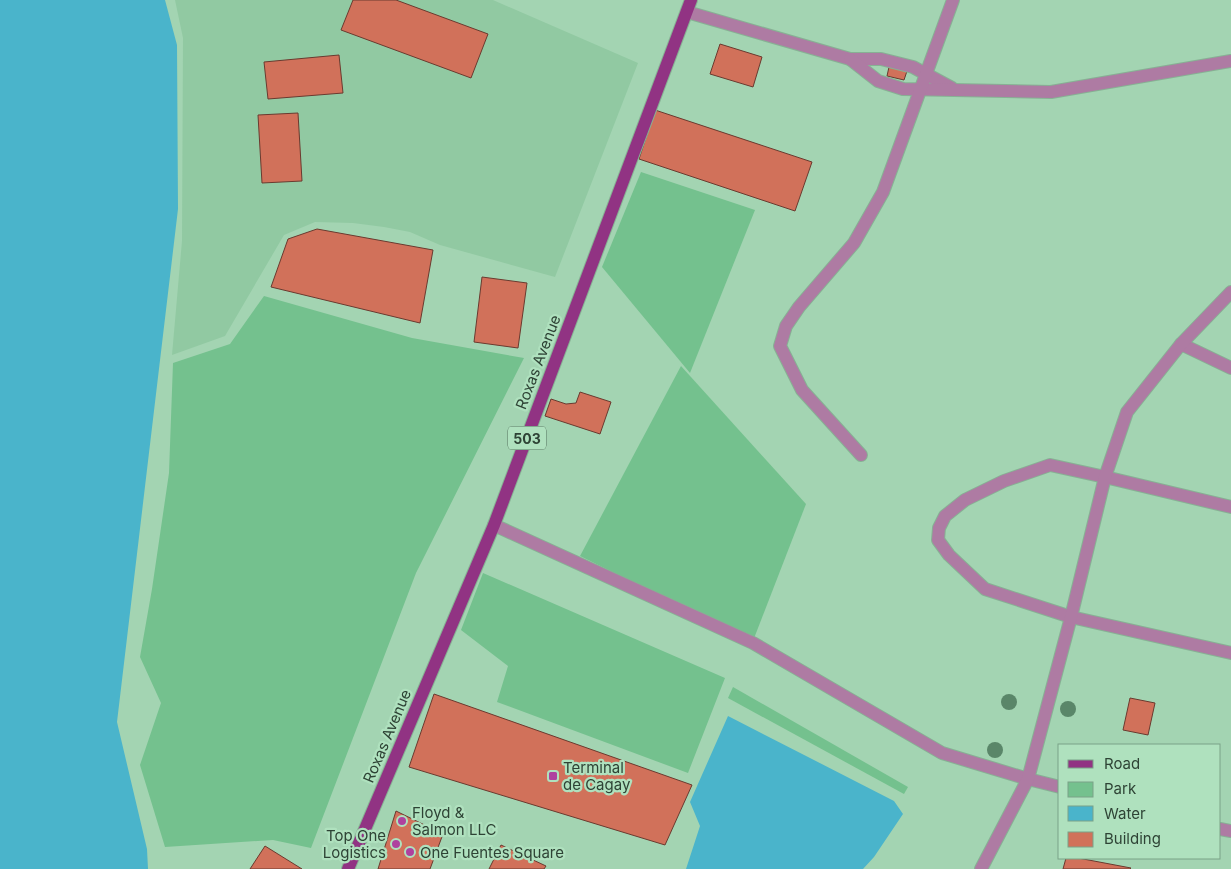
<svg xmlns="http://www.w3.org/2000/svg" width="1231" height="869" font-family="Inter,sans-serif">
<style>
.built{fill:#91c9a2}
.green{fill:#74c18e}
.water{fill:#4ab4cb}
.building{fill:#d1715a;stroke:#6a3a2f}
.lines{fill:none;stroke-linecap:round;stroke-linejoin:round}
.minor-casing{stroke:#87b194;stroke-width:14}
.major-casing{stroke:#87b194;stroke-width:14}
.minor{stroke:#ae7ba3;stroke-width:12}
.major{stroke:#913383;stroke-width:12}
.tree{fill:#5a8669}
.poi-dot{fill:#af419e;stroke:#afe1be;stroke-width:2}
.labels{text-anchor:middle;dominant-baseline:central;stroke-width:4.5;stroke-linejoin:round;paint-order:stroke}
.shield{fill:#afe1be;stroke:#55725e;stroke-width:1}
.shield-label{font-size:14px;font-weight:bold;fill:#2e4335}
.street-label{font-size:15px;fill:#2e4335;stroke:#afe1be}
.poi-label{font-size:15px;fill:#2e4335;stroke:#afe1be;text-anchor:start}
</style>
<rect width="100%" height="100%" fill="#a3d4b2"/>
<!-- built -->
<polygon class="built" points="175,0 493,0 638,63 555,277 440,245 410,232 384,227 353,223 315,222 284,235 225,336 172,355 182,241 183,38"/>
<!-- green -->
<g class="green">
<polygon points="641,172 755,210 690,373 602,267"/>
<polygon points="264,296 412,338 524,358 416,573 311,848 273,840 165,847 140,765 161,703 140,657 152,589 169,473 173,363 230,344"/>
<polygon points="681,366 806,504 753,641 580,556"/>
<polygon points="483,573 725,678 688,773 497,702 508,666 461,630"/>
<polygon points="733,687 908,787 904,794 728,698"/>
</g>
<!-- water -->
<g class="water">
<polygon points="0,0 165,0 177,45 178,209 117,722 147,849 148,869 0,869"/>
<polygon points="728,716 894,801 903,814 874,857 863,869 686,869 700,826 690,802"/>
</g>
<!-- building -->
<g class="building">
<polygon points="353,0 396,0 488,34 471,78 341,30"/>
<polygon points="720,44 762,57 753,87 710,74"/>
<polygon points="339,55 343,93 268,99 264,62"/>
<polygon points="889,67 907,71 904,80 887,76"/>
<polygon points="655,110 812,162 795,211 639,159"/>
<polygon points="298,113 302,181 262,183 258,115"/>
<polygon points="317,229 433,250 420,323 271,287 288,239"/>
<polygon points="482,277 527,283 518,348 474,342"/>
<polygon points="580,392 611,402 600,434 545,416 551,399 566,404 576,403"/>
<polygon points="434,694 692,785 665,845 409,767"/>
<polygon points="1130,698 1155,703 1148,735 1123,730"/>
<polygon points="396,811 443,834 430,869 378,869"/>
<polygon points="501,845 546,866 544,869 489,869"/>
<polygon points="265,846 302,869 250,869"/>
<polygon points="1066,858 1078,858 1131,868 1130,869 1063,869"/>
</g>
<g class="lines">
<defs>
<g id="minor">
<polyline points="687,12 850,59 881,59 913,67 952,88"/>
<polyline points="850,59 878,81 903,89 1051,92 1231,61"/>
<polyline points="1181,344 1231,368"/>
<polyline points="861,455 802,390 780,346 786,326 799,307 854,243 883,192 953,0"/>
<polyline points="1231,507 1105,477 1050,465 1004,481 965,500 945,516 939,528 938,540 949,555 985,589 1071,617 1231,653"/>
<polyline points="494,525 753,643 942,753 1028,779 1060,787"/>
<polyline points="1220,829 1231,831"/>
<polyline points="981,869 1028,779 1071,617 1105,477 1127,412 1181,344 1231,292"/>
</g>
<polyline id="major" points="348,869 494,525 691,0"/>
</defs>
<!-- minor casing -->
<use href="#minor" class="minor-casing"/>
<!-- major casing -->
<use href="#major" class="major-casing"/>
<!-- minor -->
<use href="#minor" class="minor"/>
<!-- major -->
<use href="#major" class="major"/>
</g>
<!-- trees -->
<g class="tree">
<circle cx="1009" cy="702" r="8"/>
<circle cx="1068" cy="709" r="8"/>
<circle cx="995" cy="750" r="8"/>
</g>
<!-- markers -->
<g class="poi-dot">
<rect x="548" y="771" width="10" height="10" rx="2.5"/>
<circle cx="402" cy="821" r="5"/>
<circle cx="396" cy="844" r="5"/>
<circle cx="410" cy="852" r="5"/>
</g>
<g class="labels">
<!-- shield labels -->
<rect class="shield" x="508" y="426.5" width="38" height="23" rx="4"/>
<g class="shield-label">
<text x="527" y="438">503</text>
</g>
<!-- street labels -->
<g class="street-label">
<text transform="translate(538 362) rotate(-69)">Roxas Avenue</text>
<text transform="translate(387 736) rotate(-67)">Roxas Avenue</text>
</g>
<!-- poi labels -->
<g class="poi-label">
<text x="563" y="767">Terminal<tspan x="563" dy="17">de Cagay</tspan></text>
<text x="412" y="812">Floyd &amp;<tspan x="412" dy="17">Salmon LLC</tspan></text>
<text x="386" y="835" text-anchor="end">Top One<tspan x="386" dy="17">Logistics</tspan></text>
<text x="420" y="852">One Fuentes Square</text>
</g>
</g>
<!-- legend -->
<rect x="1058" y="744" width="162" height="115" fill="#afe1be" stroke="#7ba287"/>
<rect x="1068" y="760" width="25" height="8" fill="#913383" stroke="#7ba287"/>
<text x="1104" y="769" font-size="15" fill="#2e4335">Road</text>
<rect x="1068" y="782" width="25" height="15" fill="#74c18e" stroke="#7ba287"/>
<text x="1104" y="794" font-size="15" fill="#2e4335">Park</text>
<rect x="1068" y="806" width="25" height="15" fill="#4ab4cb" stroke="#7ba287"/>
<text x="1104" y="819" font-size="15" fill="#2e4335">Water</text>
<rect x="1068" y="832" width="25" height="15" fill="#d1715a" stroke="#7ba287"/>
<text x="1104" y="844" font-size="15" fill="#2e4335">Building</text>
</svg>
